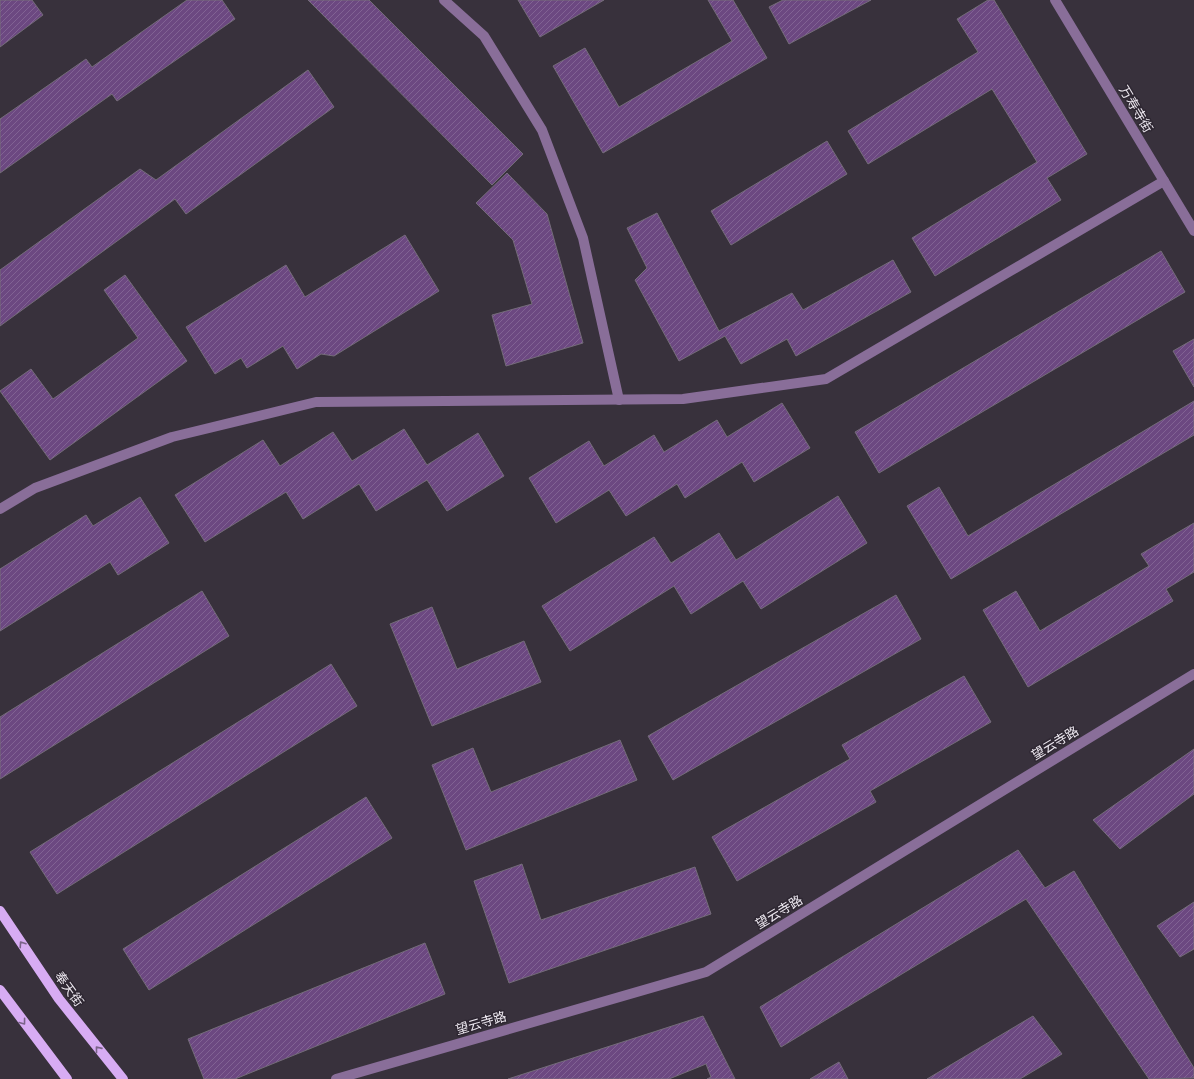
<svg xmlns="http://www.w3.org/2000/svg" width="1194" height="1079" font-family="'PT Sans','Noto Sans SC',sans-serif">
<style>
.building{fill:url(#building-hatch);stroke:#746c79}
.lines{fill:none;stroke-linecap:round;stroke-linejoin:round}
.minor{stroke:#896e99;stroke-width:10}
.major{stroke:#d7acf3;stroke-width:10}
.oneway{stroke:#7a6389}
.labels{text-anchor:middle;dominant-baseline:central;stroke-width:3;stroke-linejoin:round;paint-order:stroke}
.street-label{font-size:13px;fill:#eee9f1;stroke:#2e2732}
</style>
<defs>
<pattern id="building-hatch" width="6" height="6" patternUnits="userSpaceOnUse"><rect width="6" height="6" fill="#6c4881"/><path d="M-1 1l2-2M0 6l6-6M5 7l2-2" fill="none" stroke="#816293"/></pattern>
</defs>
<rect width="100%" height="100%" fill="#38313c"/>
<!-- building -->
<g class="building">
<polygon points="0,0 32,0 43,15 0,47"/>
<polygon points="187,0 222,0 235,19 117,101 112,94 0,173 0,119 86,59 92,67"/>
<polygon points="308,0 369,0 523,154 492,185"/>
<polygon points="518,0 604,0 540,37"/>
<polygon points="708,0 733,0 767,58 603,153 553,66 585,48 619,107 732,41"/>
<polygon points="783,0 871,0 789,44 769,7"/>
<polygon points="988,0 994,0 1087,154 1047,178 1061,200 935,276 912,238 1037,162 992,89 868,164 848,131 978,52 957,19"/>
<polygon points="308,70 334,107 186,214 175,199 0,326 0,270 140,169 156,180"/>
<polygon points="827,141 847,174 731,245 711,211"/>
<polygon points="507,173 547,214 583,343 506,366 492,315 532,304 513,240 476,203"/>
<polygon points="657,213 719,331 792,293 803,310 893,260 911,292 796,356 787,339 741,364 725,336 679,361 635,280 647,268 627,228"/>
<polygon points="405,235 439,291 334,356 321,354 297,369 283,346 247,368 241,358 215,374 186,327 286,265 305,297"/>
<polygon points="1161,251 1185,292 879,473 855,432"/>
<polygon points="125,275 187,361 50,460 0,391 31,369 53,399 138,338 104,290"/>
<polygon points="1194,339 1194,387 1173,351"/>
<polygon points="1194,401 1194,435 951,579 907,506 939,487 968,536"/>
<polygon points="782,403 810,448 754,482 742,462 685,498 677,484 626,516 609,490 556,523 529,478 589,441 604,466 654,435 664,452 717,420 727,437"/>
<polygon points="404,429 427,465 478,433 504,476 447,511 427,480 376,511 359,484 303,519 286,492 205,542 175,495 263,440 280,466 333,432 352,461"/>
<polygon points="838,496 867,543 761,609 743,581 691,614 674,586 570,651 542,606 654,537 671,563 719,533 736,560"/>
<polygon points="140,497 169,543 118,575 110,562 0,631 0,569 86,515 93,526"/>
<polygon points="1194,523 1194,572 1166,589 1173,601 1028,687 983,610 1016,591 1040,631 1149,566 1141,554"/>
<polygon points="202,591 229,636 0,779 0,717"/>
<polygon points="896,595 921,639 673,780 648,736"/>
<polygon points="432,607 457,669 524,641 541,682 432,726 390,624"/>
<polygon points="331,664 357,706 57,894 30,852"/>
<polygon points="964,676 991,722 870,791 876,802 737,881 712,837 850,759 842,745"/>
<polygon points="620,740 637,780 466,850 432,765 473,748 491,792"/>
<polygon points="1194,749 1194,794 1120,849 1093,820"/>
<polygon points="366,797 392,838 149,990 123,949"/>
<polygon points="1018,850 1045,888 1074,871 1194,1068 1194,1078 1149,1079 1026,899 781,1047 760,1007"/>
<polygon points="522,864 541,920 695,867 711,914 509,983 474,881"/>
<polygon points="1194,902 1194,949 1180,957 1157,926"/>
<polygon points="425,943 445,994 235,1079 204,1079 188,1039"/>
<polygon points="703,1016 735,1079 707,1079 711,1077 706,1064 669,1079 508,1079"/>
<polygon points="1033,1016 1062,1054 1020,1079 927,1079"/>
<polygon points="839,1062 848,1079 810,1079"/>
</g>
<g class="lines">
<!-- minor -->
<g class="minor">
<polyline points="444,0 484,36 542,130 583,238 619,400"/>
<polyline points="1055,0 1194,231"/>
<polyline points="0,509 35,488 172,437 316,402 683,399 826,379 1164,181"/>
<polyline points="336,1079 706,972 1194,674"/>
</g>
<!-- major -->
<g class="major">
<polyline points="0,911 59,999 123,1079"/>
<polyline points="0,990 67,1079"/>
</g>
</g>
<!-- one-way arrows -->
<defs><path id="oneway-chevron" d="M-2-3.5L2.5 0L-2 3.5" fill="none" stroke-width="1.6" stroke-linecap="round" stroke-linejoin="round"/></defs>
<g class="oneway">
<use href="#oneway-chevron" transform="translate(22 944) rotate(-124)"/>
<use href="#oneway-chevron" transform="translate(23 1022) rotate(53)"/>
<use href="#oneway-chevron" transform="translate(98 1049) rotate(-129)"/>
</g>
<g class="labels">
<!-- street labels -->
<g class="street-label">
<text transform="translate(1136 109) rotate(59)">万寿寺街</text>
<text transform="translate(1055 743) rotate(-31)">望云寺路</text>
<text transform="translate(779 912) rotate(-31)">望云寺路</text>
<text transform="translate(69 989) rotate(54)">奉天街</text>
<text transform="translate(481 1023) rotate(-16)">望云寺路</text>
</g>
</g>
</svg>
